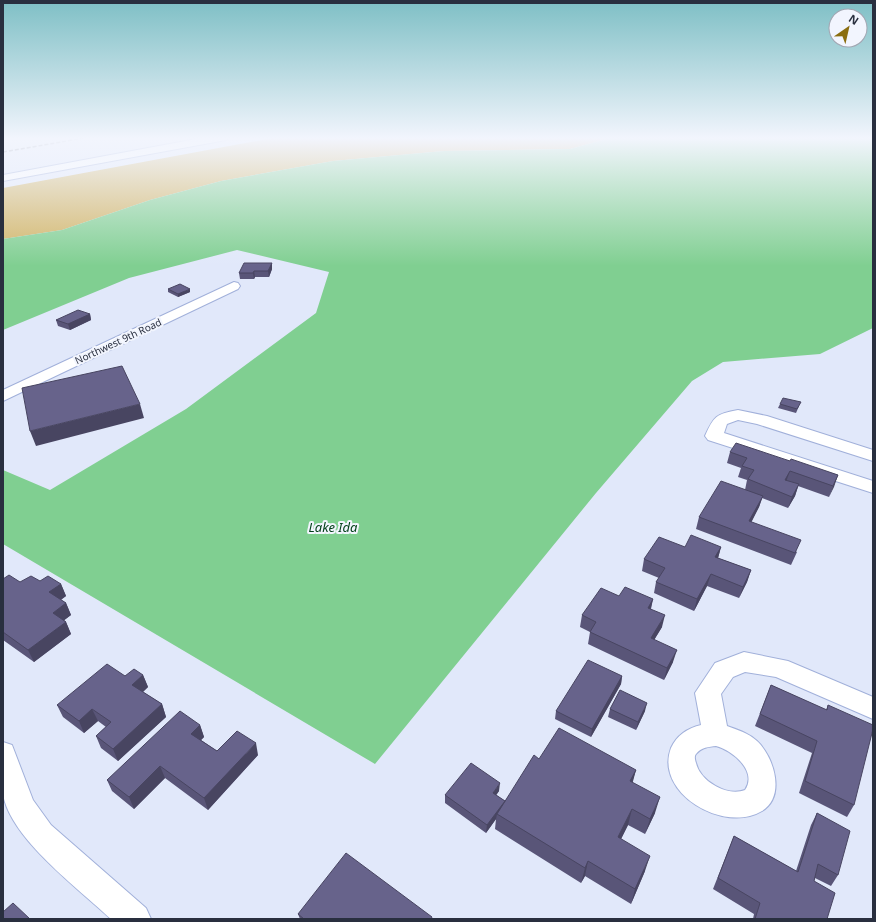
<svg xmlns="http://www.w3.org/2000/svg" width="876" height="922" font-family="'Noto Sans',sans-serif">
<style>
.green{fill:#d1b363}
.water{fill:#80cf91}
.lines{fill:none;stroke-linecap:round;stroke-linejoin:round}
.minor-casing{stroke:#a1b0da;stroke-width:2}
.highway-casing{stroke:#a1b0da;stroke-width:2}
.minor{fill:#fff;fill-rule:evenodd}
.highway{fill:#fff;fill-rule:evenodd}
.rail{stroke:#626879;stroke-width:1.5;stroke-dasharray:4 2;stroke-linecap:butt}
.wall{fill:#595578}
.shaded-wall{fill:#484561}
.building{fill:#67638b;stroke:#484561}
.labels{text-anchor:middle;dominant-baseline:central;stroke-width:4;stroke-linejoin:round;paint-order:stroke}
.far-street-label{font-size:10px;fill:#292f3f;stroke:#f2f5fe}
.water-label{font-size:13px;font-style:italic;fill:#024019;stroke:#f2f5fe}
</style>
<rect width="100%" height="100%" fill="#e1e8fa"/>
<!-- green -->
<polygon class="green" points="278,137 614,137 570,149 444,151 333,161 221,181 150,200 62,230 3,239 3,188"/>
<!-- water -->
<polygon class="water" points="614,137 873,137 873,328 820,354 723,362 692,381 596,493 375,764 3,544 3,470 50,490 186,409 316,313 329,272 237,250 129,278 3,330 3,239 62,230 150,200 221,181 333,161 444,151 570,149"/>
<g class="lines">
<defs>
<g id="minor">
<polygon points="234,282 238,283 240,286 238,289 3,401 3,390"/>
<path d="M738,410L767,416L873,450V461L757,424L738,420L727,424L724,433L873,481V493L708,440L705,436C714,416 716,414 738,410Z"/>
<path d="M744,652L788,661L873,697V719L776,677L745,672L733,677L721,694L727,726C738,730 748,733 757,741C774,757 786,796 762,811C724,834 654,793 671,748C677,735 688,728 701,725L695,693L715,663ZM716,746C732,750 758,771 745,790C727,797 700,781 696,763C695,760 694,756 696,754C701,747 709,747 716,746Z"/>
<path d="M3,742L12,745L33,800L51,825L146,908L151,919H111C79,889 10,838 3,794C0,778 3,758 3,742Z"/>
</g>
<polygon id="highway" points="207,137 231,137 226,140 3,181 3,175"/>
</defs>
<!-- minor casing -->
<use href="#minor" class="minor-casing"/>
<!-- highway casing -->
<use href="#highway" class="highway-casing"/>
<!-- minor -->
<use href="#minor" class="minor"/>
<!-- highway -->
<use href="#highway" class="highway"/>
<!-- rail -->
<polyline class="rail" points="3,152 90,137"/>
</g>
<!-- wall -->
<g class="wall">
<polygon points="272,263 272,269 269,277 255,277 254,279 240,279 239,273"/>
<polygon points="168,289 190,292 178,297 168,292"/>
<polygon points="90,314 91,320 70,330 58,326 56,320"/>
<polygon points="780,404 799,406 796,413 778,408"/>
<polygon points="730,452 790,461 838,475 829,497 798,486 795,496 788,508 762,498 759,507 751,522 797,552 791,565 696,529 699,517 745,490 747,480 738,477 741,468 727,463"/>
<polygon points="685,547 721,547 718,558 751,570 747,582 739,598 707,586 694,611 654,593 656,582 659,578 642,571 644,559"/>
<polygon points="3,579 20,582 40,581 61,584 66,596 61,600 66,603 71,615 64,620 66,622 71,634 34,662 3,640"/>
<polygon points="619,596 653,599 651,609 662,627 654,640 673,662 664,680 588,644 590,632 580,627 582,615"/>
<polygon points="143,675 148,687 143,692 162,704 166,717 118,761 101,748 96,736 106,727 98,721 84,733 63,717 57,705 125,676"/>
<polygon points="622,676 621,684 591,737 555,719 556,711"/>
<polygon points="771,685 826,710 828,705 854,805 847,817 799,793 812,753 755,726"/>
<polygon points="610,709 645,711 636,730 608,717"/>
<polygon points="200,725 204,737 201,740 217,751 258,755 208,810 165,778 134,809 112,791 107,780"/>
<polygon points="539,759 636,770 632,782 655,813 645,834 628,825 621,839 645,871 631,904 585,876 581,883 495,829 496,819 486,833 445,803 445,795 499,791 496,795 505,801"/>
<polygon points="817,813 838,875 831,886 815,878 814,881 827,919 753,919 754,914 713,889 734,836 796,871 811,825"/>
<polygon points="298,914 432,919 300,919"/>
</g>
<!-- shaded-wall -->
<g class="shaded-wall">
<polygon points="272,263 272,269 269,277 268,271"/>
<polygon points="254,271 255,277 254,279 253,273"/>
<polygon points="190,289 190,292 178,297 178,294"/>
<polygon points="90,314 91,320 70,330 68,324"/>
<polygon points="140,404 144,418 36,446 30,431"/>
<polygon points="790,471 786,482 785,480"/>
<polygon points="838,475 834,487 829,497 833,486"/>
<polygon points="799,484 795,496 788,508 792,497"/>
<polygon points="763,496 759,507 746,533 749,521"/>
<polygon points="721,547 718,558 715,557"/>
<polygon points="751,570 747,582 739,598 743,587"/>
<polygon points="711,574 707,586 694,611 697,599"/>
<polygon points="61,584 66,596 54,604 49,592"/>
<polygon points="653,599 650,611 648,608"/>
<polygon points="66,603 71,615 58,625 53,613"/>
<polygon points="665,615 662,627 648,650 651,638"/>
<polygon points="66,622 71,634 34,662 28,650"/>
<polygon points="677,650 673,662 664,680 667,668"/>
<polygon points="143,675 148,687 137,697 132,685"/>
<polygon points="622,676 621,684 591,737 592,729"/>
<polygon points="647,703 645,711 636,730 638,722"/>
<polygon points="162,704 166,717 118,761 113,749"/>
<polygon points="92,709 98,721 84,733 79,721"/>
<polygon points="200,725 204,737 195,746 191,734"/>
<polygon points="256,743 258,755 208,810 204,798"/>
<polygon points="160,766 165,778 134,809 129,797"/>
<polygon points="636,770 632,785 630,781"/>
<polygon points="500,783 499,791 492,801 493,793"/>
<polygon points="660,797 655,813 645,834 650,819"/>
<polygon points="505,801 497,814 496,819 486,833 487,825"/>
<polygon points="632,809 628,825 614,853 618,837"/>
<polygon points="650,856 645,871 631,904 635,889"/>
<polygon points="588,861 585,876 581,883 585,868"/>
</g>
<!-- building -->
<g class="building">
<polygon points="244,263 272,263 268,271 254,271 253,273 239,273"/>
<polygon points="180,284 190,289 178,294 168,289"/>
<polygon points="78,310 90,314 68,324 56,320"/>
<polygon points="122,366 140,404 30,431 22,388"/>
<polygon points="783,398 801,402 797,409 780,404"/>
<polygon points="736,443 790,461 791,459 838,475 833,486 790,471 785,480 799,484 792,497 748,479 754,470 742,466 747,458 730,452"/>
<polygon points="721,481 763,496 749,521 801,540 795,553 699,517"/>
<polygon points="691,535 721,547 715,557 751,570 743,587 711,574 697,599 656,582 665,568 644,559 659,537 685,547"/>
<polygon points="9,575 20,582 31,576 40,581 48,576 61,584 49,592 66,603 53,613 66,622 28,650 3,632 3,579"/>
<polygon points="625,587 653,599 648,608 665,615 651,638 677,650 667,668 590,632 596,622 582,615 601,588 619,596"/>
<polygon points="588,660 622,676 592,729 556,711"/>
<polygon points="107,664 125,676 134,669 143,675 132,685 162,704 113,749 96,736 111,722 92,709 79,721 57,705"/>
<polygon points="771,685 827,710 828,705 873,725 873,729 854,805 805,781 817,741 760,714"/>
<polygon points="620,690 647,703 638,722 610,709"/>
<polygon points="180,711 200,725 191,734 217,751 237,731 256,743 204,798 160,766 129,797 107,780"/>
<polygon points="559,728 636,770 630,781 660,797 650,819 632,809 618,837 650,856 635,889 588,861 585,868 497,814 534,755 539,759"/>
<polygon points="471,763 500,783 493,793 505,801 487,825 445,795"/>
<polygon points="817,813 850,831 838,875 818,864 814,881 835,893 827,919 755,919 760,903 718,878 734,836 798,872"/>
<polygon points="346,853 432,917 431,919 304,919 298,914"/>
<polygon points="13,903 30,919 3,919 3,912"/>
</g>
<!-- sky -->
<linearGradient id="sky" x2="0" y2="1"><stop stop-color="#7ebfc5"/><stop offset="0.52" stop-color="#f2f5fd"/><stop offset="1" stop-color="#f2f5fd" stop-opacity="0"/></linearGradient>
<rect width="876" height="266" fill="url(#sky)"/>
<g class="labels">
<!-- far-street labels -->
<g class="far-street-label">
<text transform="translate(118 341) rotate(-25)">Northwest 9th Road</text>
</g>
<!-- water labels -->
<g class="water-label">
<text x="333" y="527">Lake Ida</text>
</g>
</g>
<!-- border -->
<rect width="876" height="922" fill="none" stroke="#292f3f" stroke-width="8"/>
<!-- north arrow -->
<g transform="translate(848 28) rotate(34)"><circle r="19" fill="#f2f5fe" stroke="#a2a6b2"/>
<path d="M0-3L7 15L0 10L-7 15Z" fill="#8b6e10"/>
<text y="-6" font-size="11" font-weight="bold" text-anchor="middle" fill="#292f3f">N</text>
</g>
</svg>
